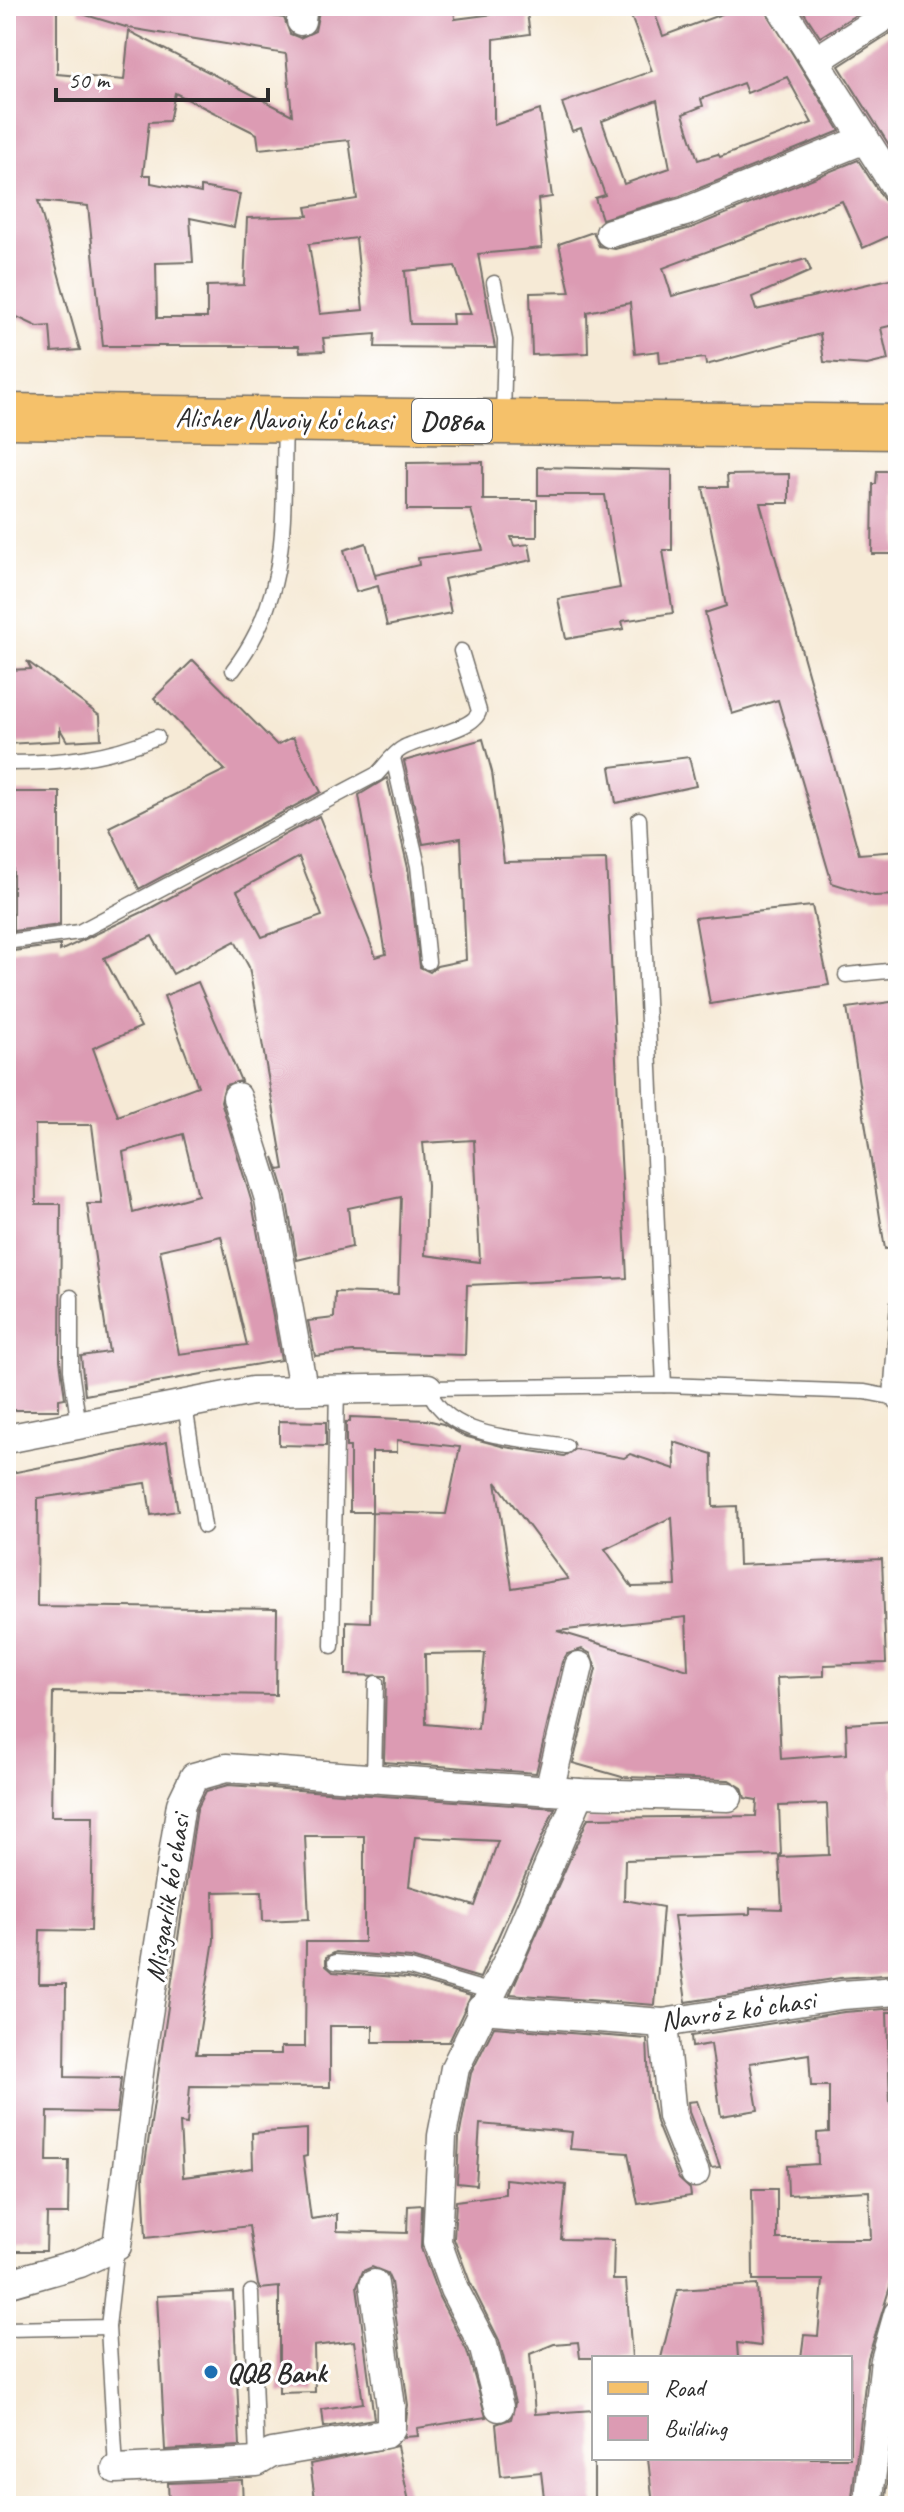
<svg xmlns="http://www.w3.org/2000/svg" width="904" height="2512" font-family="Caveat,sans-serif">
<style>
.building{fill:#dc9bb3;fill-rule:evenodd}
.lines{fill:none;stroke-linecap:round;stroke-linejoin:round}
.lane-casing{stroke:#726e67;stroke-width:17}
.street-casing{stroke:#726e67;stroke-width:31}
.primary-casing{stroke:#726e67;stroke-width:47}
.lane{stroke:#fff;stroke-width:14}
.street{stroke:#fff;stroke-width:28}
.primary{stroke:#f5c16b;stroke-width:44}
.poi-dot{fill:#1f6fb2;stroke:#fff;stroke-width:3}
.labels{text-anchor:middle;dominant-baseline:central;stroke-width:6;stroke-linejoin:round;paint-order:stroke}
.shield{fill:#fff;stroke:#6b6b6b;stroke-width:2}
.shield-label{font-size:26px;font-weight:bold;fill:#2b2b2b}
.street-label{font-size:28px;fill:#2b2b2b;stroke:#fff}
.poi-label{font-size:28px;font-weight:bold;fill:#2b2b2b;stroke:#fff;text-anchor:start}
</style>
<rect width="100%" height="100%" fill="#fff"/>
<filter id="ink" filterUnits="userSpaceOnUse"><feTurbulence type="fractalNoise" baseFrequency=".0125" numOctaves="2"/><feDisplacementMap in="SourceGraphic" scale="16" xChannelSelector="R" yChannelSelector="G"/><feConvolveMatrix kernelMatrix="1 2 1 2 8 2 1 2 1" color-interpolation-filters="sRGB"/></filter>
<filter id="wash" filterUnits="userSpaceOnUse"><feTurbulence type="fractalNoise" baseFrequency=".006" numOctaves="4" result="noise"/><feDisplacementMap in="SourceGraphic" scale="32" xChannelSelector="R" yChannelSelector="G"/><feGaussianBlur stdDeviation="1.8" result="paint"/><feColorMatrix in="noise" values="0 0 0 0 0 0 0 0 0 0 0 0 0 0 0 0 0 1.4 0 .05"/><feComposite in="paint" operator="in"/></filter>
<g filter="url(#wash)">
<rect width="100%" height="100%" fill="#f6ead6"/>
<g id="blocks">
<!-- building -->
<g class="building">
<path d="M6,6H57V74L124,80L129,31L292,115L286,54L129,28L79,13L80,6H211L284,18L290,34L300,38L315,31L320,6H454L455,19L502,13L501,6H526L530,34L494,39V125L540,110L552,197L538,199L542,248L478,254L495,348L375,347L376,334L323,338L325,351L300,352L299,346H103L88,206L38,201L80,350L52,352L50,326L38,327L17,317L6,301ZM175,93L257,134L259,149L349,140L357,199L306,207L308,216L247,218L244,285L207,286V318H157L156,263L193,262L190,218L234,227L240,194L201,187V193L151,183V175H143L149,122L169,121ZM356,238L363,310L320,314L309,244ZM455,266L471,314H452L453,324H410L405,271Z"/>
<path d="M627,6H652L663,36L722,14L717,6H763L840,131L680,196L602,219L595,198L605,195L581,128L572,131L562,103L652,71ZM787,77L812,123L720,157L718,154L698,160L683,114L703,106L701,99L743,83L747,93ZM657,100L670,168L624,184L602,121Z"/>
<polygon points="800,6 870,6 820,37"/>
<polygon points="898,28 898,159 839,66"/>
<polygon points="858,160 884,200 898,208 898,232 863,248 842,201 663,268 672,296 806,259 811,271 752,297 756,310 898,277 898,324 881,328 888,360 867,365 824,362 820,334 706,365 705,358 660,363 659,351 635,354 630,303 587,312 588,353 532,355 530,293 570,292 559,244 593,232 599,246 615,249 691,228"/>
<polygon points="483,462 483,500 537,500 537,537 511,537 514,546 529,544 532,560 444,579 451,613 387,626 378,586 356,592 344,550 366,543 376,579 375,575 419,565 418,558 483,550 471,510 407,510 407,463"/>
<polygon points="538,467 672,470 672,550 663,550 673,613 622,621 624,629 566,639 558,599 620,588 605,495 538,495"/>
<polygon points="877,471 898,471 898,554 872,554 873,484 876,484"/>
<polygon points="789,474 789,503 760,503 859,854 898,851 898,895 874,896 832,883 778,700 732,714 718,664 705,613 726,606 703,487 728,487 727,475"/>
<polygon points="193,660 277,745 293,737 321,792 139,889 109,827 225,770 154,698"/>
<polygon points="27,661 100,716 101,739 67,741 60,729 60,741 6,744 6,670 31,669"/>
<path d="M483,739L492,772L504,862L606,860L627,1278L467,1285L465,1355L353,1352L315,1356L308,1321L334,1318L335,1292L398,1294L401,1197L348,1208L352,1247L297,1260L286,1196L274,1157L279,1170L284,1169L249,967L235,941L173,974L152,936L104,958L141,1027L93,1048L118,1116L198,1086L164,996L198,982L241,1081L225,1085L221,1101L252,1203L281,1360L85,1395L81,1356L109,1352L87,1204H102L92,1125H35L36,1204H61L60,1360L65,1398L59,1399V1410H6V952L60,945V951L149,909L319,816L376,957L386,954L359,795L387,778L408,868L420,967L430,972L437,966L466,960L461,838L423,844L404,761ZM299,857L322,916L262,937L237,891ZM183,1134L198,1195L133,1213L123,1152ZM474,1140L480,1262L425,1255L427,1185L423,1143ZM221,1236L247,1345L179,1354L160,1250Z"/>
<polygon points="689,757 696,786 616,803 610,767"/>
<polygon points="13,792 60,792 60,925 13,931"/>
<polygon points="812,906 829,985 710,1004 695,918"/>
<polygon points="898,1001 898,1248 885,1249 847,1008"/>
<path d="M350,1417L427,1420L443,1424L464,1436L505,1447L564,1456L575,1449L624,1458L630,1454L675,1469L674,1442L712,1454L713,1507L737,1506L739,1565L882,1559L886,1663L824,1665V1676L777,1678L781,1759L847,1754L846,1724L896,1721L898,1767L892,1768L898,1849V1974L840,1978L686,2002L674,1916L750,1914V1908L782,1909L779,1857L829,1855L827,1804L779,1806L781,1855L625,1860L624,1900L663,1907L655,2005L510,1994L588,1818L756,1816L757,1800L745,1798L742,1788L729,1780L622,1777L573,1763L596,1669L591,1654L582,1649L567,1654L562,1662L536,1773L384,1762L386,1676L346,1675V1621L370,1622L372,1512H350V1447H346V1422H350ZM397,1440L460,1447L446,1514L372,1512V1452H397ZM496,1482L568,1579L512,1588ZM672,1517L676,1586L632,1587L605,1549ZM686,1617L688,1670L557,1631ZM485,1653L478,1729L426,1724L425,1654Z"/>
<polygon points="279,1421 326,1422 326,1446 279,1445"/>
<polygon points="167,1442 178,1511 151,1515 146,1483 38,1498 37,1606 277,1609 276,1695 53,1692 51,1816 93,1816 91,1931 40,1930 39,1984 66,1984 65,2077 121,2078 117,2113 48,2112 47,2161 69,2161 68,2214 47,2214 46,2251 6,2251 6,1474"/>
<path d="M228,1785L555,1808L480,1978L411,1958L336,1952L326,1957V1966L333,1972L408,1978L471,1996L449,2042H373V2026H330V2087L190,2086L187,2124L180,2123L183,2177L253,2168L252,2133L307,2129V2156L303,2157L311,2219L337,2215V2231L407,2233L408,2206L422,2205L421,2248L439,2297L467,2351L486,2417L417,2428L418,2436L404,2437L408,2405L391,2282L387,2273L372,2267L363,2271L357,2286L374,2419L324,2427L322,2409L363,2403L354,2341L314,2346L315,2392L279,2393V2287L260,2289L258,2285L249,2226L146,2238L143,2177L197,1809L206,1791ZM305,1836H364V1942H306L305,2047H281V2054H196L214,1940L213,1892L262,1891L263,1921L309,1919ZM415,1837L498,1841L475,1906L409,1886Z"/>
<polygon points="898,2008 898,2012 887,2012 890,2103 898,2102 898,2261 868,2358 851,2506 653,2506 648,2458 850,2458 850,2358 801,2358 804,2335 818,2336 823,2280 753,2280 752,2189 777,2189 777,2239 871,2239 869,2191 788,2195 787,2166 818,2164 817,2133 829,2132 829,2086 811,2086 809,2054 750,2063 758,2110 721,2116 711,2044 692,2047 691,2036 844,2012"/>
<polygon points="494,2027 647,2039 649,2085 656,2122 679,2179 690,2189 691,2196 638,2204 628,2153 570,2149 572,2132 480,2124 476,2185 457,2183 459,2138 471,2073"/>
<polygon points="697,2101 720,2167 711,2168 689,2112 688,2102"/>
<polygon points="505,2179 566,2185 561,2239 614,2240 613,2280 626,2280 632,2358 580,2358 578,2342 554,2344 530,2354 535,2414 594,2410 594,2506 545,2506 541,2472 501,2476 496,2424 511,2419 515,2403 499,2340 470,2282 454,2239 456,2201 505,2194"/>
<polygon points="757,2285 761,2346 737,2343 738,2358 661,2358 678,2290"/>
<polygon points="233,2292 240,2446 165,2450 157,2296"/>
<polygon points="898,2395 898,2506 885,2506"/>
<polygon points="397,2446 410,2506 316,2506 310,2464"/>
<polygon points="242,2480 243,2506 169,2506 168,2483"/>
</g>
</g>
</g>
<g filter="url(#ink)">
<use href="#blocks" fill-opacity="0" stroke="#726e67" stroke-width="2"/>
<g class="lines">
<defs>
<g id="lane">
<polyline points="494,283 505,340 503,417"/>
<path d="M233,670C292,593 282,515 285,423"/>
<polyline points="393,758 418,866 428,962"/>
<path d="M6,763C59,763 107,758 157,737"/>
<polyline points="639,819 664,1385"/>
<path d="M6,942L79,932L377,774C385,766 393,753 403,748C420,738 475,730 479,711L461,651"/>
<polyline points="846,975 898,970"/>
<polyline points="71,1297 71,1370 79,1427"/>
<polyline points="891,1397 898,1303"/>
<polyline points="185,1406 204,1526"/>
<path d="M566,1446C519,1437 447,1440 428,1388L664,1385L865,1392L891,1397L898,1404"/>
<polyline points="332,1646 337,1387"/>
<polyline points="374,1777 376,1683"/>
<polyline points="335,1962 410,1968 492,1992"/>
<polyline points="251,2292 257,2462"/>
<polyline points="108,2327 116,2469"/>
<polyline points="6,2329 108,2327 117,2246"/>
</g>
<g id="street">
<polyline points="780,6 898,191"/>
<polyline points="301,21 303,6"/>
<polyline points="815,61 898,8"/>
<polyline points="610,233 685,212 865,139"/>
<polyline points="237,1097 269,1199 303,1388"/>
<polyline points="6,1439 252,1391 428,1388"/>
<polyline points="549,1791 579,1666"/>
<polyline points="481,2009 663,2023 842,1995 898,1991"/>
<polyline points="663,2023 672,2116 695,2173"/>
<polyline points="6,2284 80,2263 117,2246 140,2065 181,1804 194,1777 226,1768 580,1793 728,1797"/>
<polyline points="499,2407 483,2345 454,2289 437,2242 442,2136 455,2068 509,1958 580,1793"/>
<polyline points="116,2469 257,2462 272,2453 385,2434 391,2428 391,2407 374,2284"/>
<polyline points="868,2506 885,2360 898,2314"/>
</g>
<polyline id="primary" points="6,416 898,427"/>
</defs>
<!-- lane casing -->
<use href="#lane" class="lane-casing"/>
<!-- street casing -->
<use href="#street" class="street-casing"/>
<!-- primary casing -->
<use href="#primary" class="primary-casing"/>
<!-- lane -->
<use href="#lane" class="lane"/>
<!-- street -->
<use href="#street" class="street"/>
<!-- primary -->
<use href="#primary" class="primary"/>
</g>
</g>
<!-- markers -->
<circle class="poi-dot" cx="211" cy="2372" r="8"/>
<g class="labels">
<!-- shield labels -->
<rect class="shield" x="412" y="399" width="80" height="44" rx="6"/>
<g class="shield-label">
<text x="452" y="421">D086a</text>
</g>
<!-- street labels -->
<g class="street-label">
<text transform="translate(284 419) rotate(1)">Alisher Navoiy koʻchasi</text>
<text transform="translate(167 1898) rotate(-81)">Misgarlik koʻchasi</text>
<text transform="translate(738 2010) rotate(-8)">Navroʻz koʻchasi</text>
</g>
<!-- poi labels -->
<g class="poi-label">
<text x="227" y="2372">QQB Bank</text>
</g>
</g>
<!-- margin -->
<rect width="904" height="2512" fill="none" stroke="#fff" stroke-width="32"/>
<!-- legend -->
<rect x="592" y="2356" width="260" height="104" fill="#ffffff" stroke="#aaaaaa" stroke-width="2"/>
<rect x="608" y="2382" width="40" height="12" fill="#f5c16b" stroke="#aaaaaa" stroke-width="2"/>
<text x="664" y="2396" font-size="24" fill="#2b2b2b">Road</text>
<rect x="608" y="2416" width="40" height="24" fill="#dc9bb3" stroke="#aaaaaa" stroke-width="2"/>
<text x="664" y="2436" font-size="24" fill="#2b2b2b">Building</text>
<!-- scale -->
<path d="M56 88v12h212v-12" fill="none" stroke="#2b2b2b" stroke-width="4"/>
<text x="68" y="88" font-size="24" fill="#2b2b2b" stroke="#ffffff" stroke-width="6" paint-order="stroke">50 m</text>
</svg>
